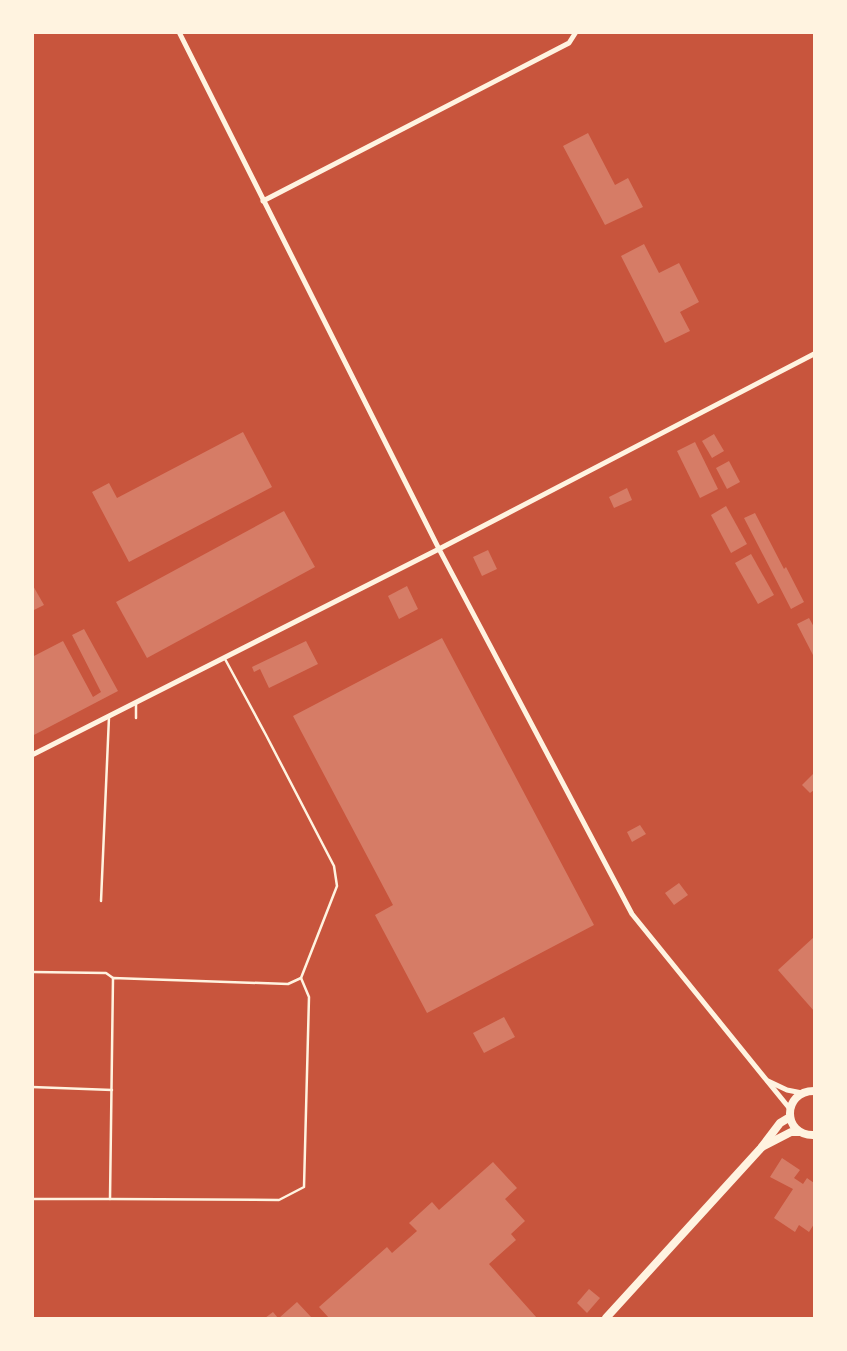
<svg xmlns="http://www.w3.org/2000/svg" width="847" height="1351" font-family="'Exo 2',sans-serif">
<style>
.building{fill:#d67c66}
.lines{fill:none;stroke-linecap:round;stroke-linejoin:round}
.service{stroke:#fff3e0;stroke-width:2.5}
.minor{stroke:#fff3e0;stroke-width:5}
.secondary{stroke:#fff3e0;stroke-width:8}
</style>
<rect width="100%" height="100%" fill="#c8553d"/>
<!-- building -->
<g class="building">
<polygon points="588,133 615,185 628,178 643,207 605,225 563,146"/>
<polygon points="644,244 659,273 679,263 699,302 680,312 690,331 665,343 621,256"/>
<polygon points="243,432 272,487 129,562 92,492 109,483 117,498"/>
<polygon points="714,434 724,451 712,458 702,441"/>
<polygon points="695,442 718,489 700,498 677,451"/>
<polygon points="729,461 740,482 727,489 716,468"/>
<polygon points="627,488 632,500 614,508 609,497"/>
<polygon points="726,506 747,544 731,553 711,515"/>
<polygon points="284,511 315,567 147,658 116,602"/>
<polygon points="755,513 784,569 786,567 804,602 791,609 744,518"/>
<polygon points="488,550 497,569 482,576 473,557"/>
<polygon points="751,554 774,595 758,604 735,563"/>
<polygon points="32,584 44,605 32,611"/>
<polygon points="407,586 418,609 399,619 388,596"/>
<polygon points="809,618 814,627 814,657 797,624"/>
<polygon points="84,629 118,691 32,736 32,657 63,641 93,697 101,692 72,635"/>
<polygon points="442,638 594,925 427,1013 375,915 393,905 293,716"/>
<polygon points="306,641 318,664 269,688 260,669 254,672 252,667"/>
<polygon points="814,773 814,790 810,793 802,785"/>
<polygon points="640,825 646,834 632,842 627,832"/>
<polygon points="679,883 688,895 674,905 665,893"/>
<polygon points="814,937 814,1011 778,970"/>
<polygon points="504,1017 515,1037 484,1053 473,1033"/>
<polygon points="782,1158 800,1170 794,1178 803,1184 807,1178 814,1183 814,1224 809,1232 799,1225 795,1232 774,1218 793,1189 770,1177"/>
<polygon points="493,1162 517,1188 505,1199 525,1221 511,1234 516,1240 489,1264 537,1318 329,1318 319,1307 387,1247 392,1253 417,1231 409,1223 432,1202 439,1210"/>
<polygon points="589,1289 600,1298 587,1313 577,1303"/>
<polygon points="297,1302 312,1318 279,1318"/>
<polygon points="273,1312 278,1318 265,1318"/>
</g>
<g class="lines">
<!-- service -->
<g class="service">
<polyline points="136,718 136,703"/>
<polyline points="101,901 109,717"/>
<polyline points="32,972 106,973 113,978"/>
<polyline points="32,1087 112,1090"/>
<polyline points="32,1199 110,1199 113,978 288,984 301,978 337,886 334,866 266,735 225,659"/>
<polyline points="110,1199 279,1200 304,1187 309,997 301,978"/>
</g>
<!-- minor -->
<g class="minor">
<polyline points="179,32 439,549 632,914 790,1109"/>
<polyline points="263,201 569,43 576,32"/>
<polyline points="32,755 439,549 814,354"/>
<polyline points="768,1081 787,1090 802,1093"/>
</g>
<!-- secondary -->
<g class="secondary">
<path d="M814,1091C782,1091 782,1136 814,1135"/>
<polyline points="762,1147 791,1132 799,1132"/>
<polyline points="606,1318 761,1148 780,1123 790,1117"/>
</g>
</g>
<!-- border -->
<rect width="847" height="1351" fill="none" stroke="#fff3e0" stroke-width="68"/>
</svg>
